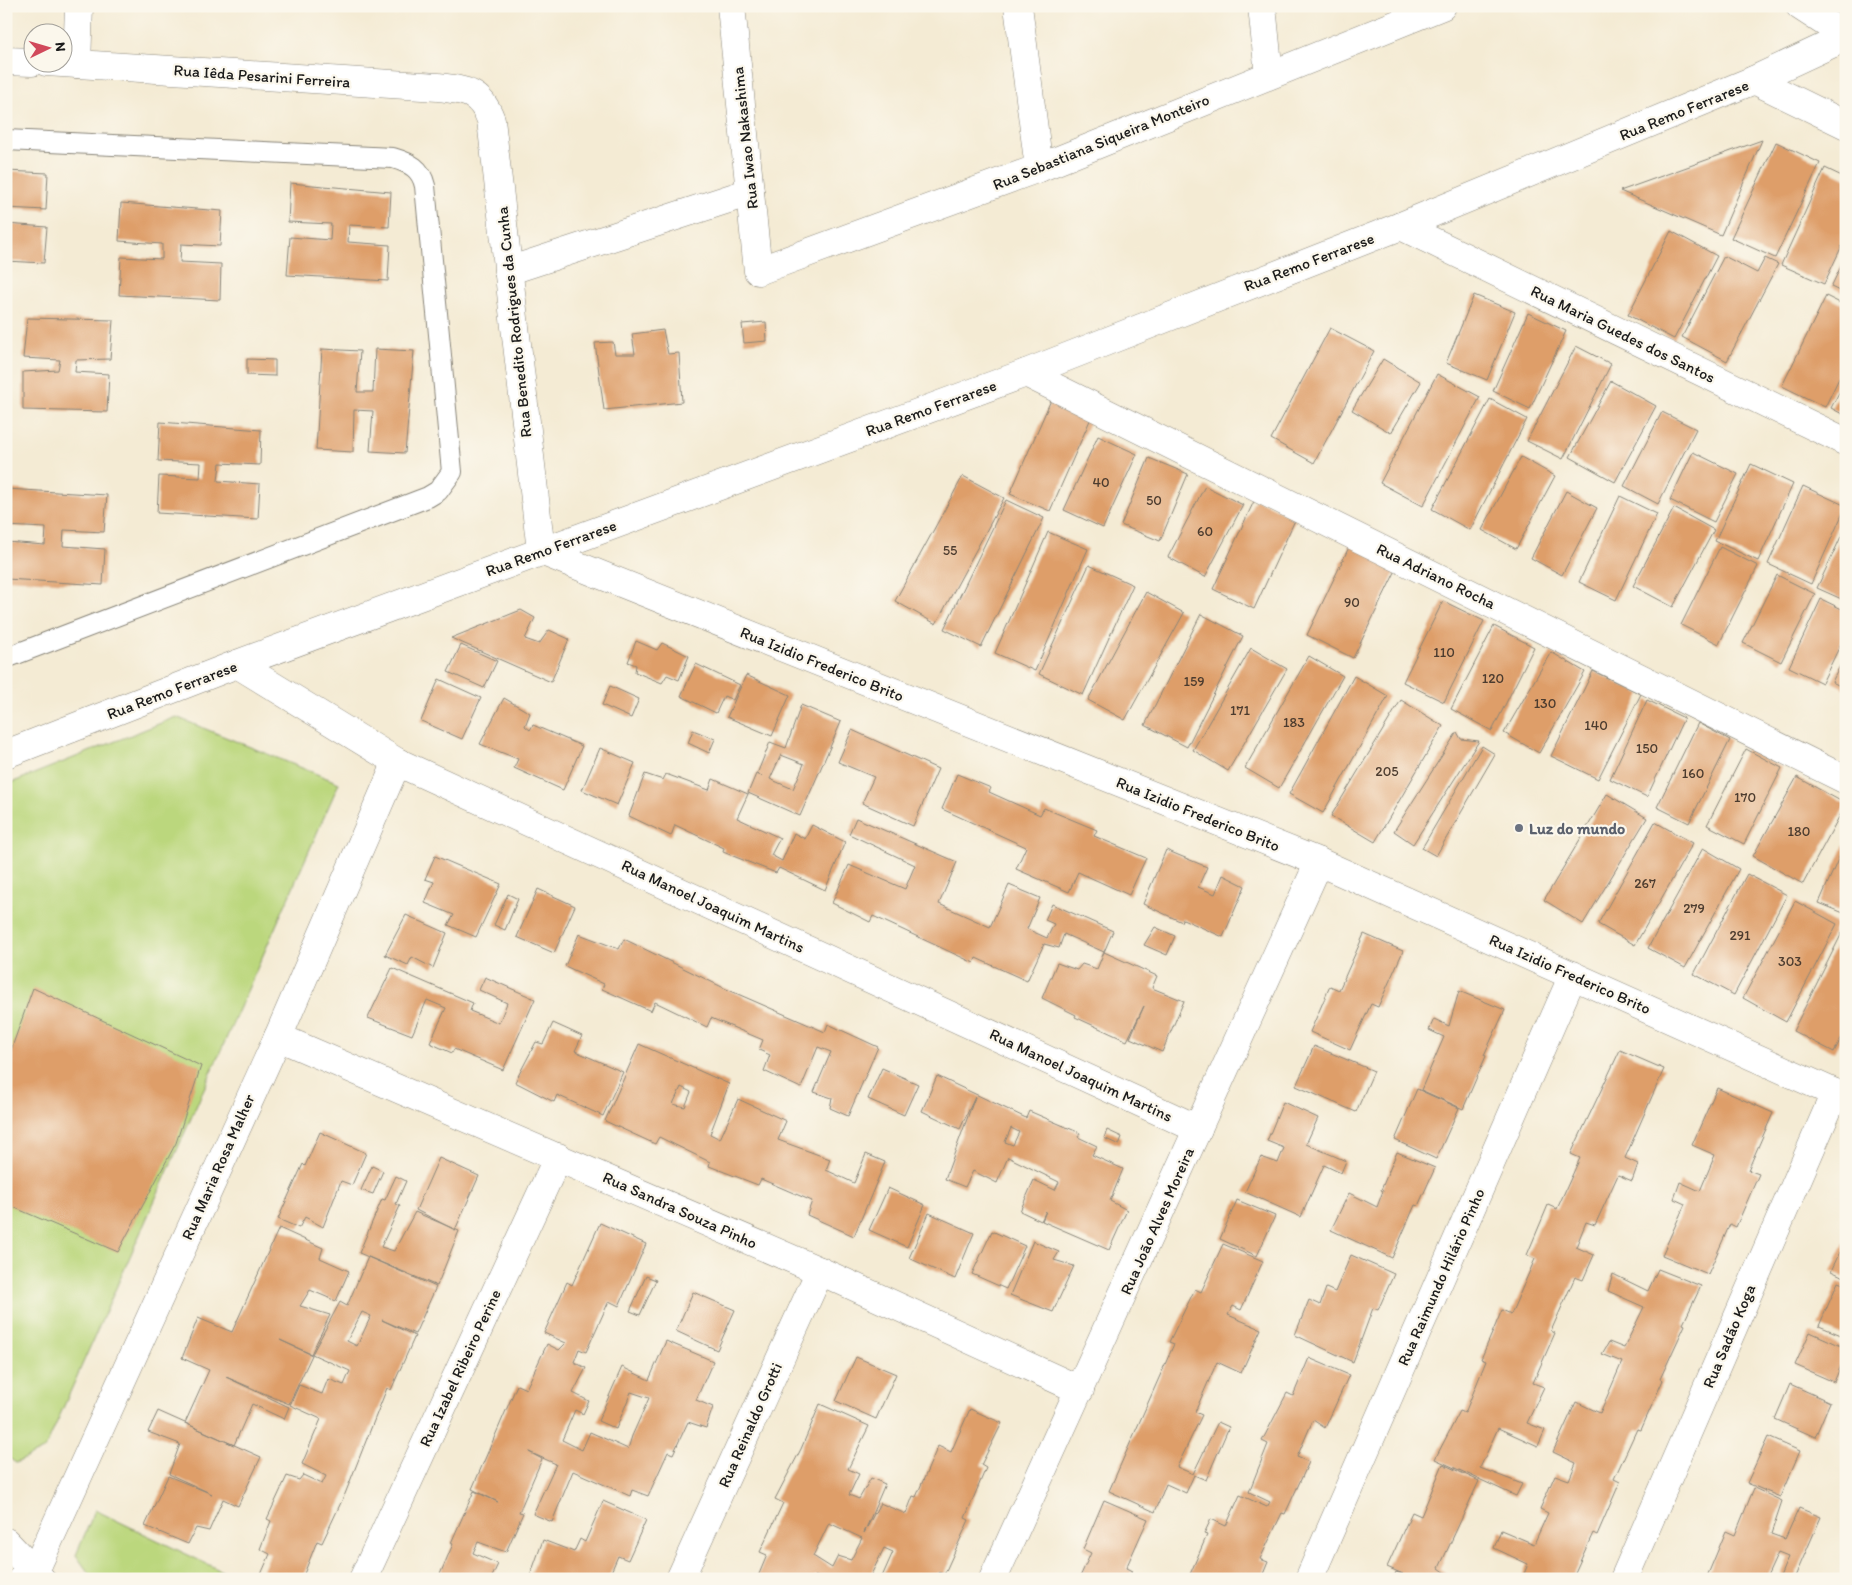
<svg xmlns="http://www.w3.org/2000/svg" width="1852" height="1585" font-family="Itim,sans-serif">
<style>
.green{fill:#bbd77d;stroke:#6c7a4c}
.building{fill:#de9e69;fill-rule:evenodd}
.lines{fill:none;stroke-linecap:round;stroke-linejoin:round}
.lane-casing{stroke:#888478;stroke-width:22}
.street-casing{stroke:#888478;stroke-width:29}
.lane{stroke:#fff;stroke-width:20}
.street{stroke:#fff;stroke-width:28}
.worship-dot{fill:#6b7280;stroke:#fbf7ec;stroke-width:2}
.labels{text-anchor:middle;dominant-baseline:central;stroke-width:4.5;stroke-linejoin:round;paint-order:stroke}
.number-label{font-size:14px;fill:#4c3c2f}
.street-label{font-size:16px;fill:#1c1c1c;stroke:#fbf7ec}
.worship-label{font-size:16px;font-weight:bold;fill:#5b616d;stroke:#fbf7ec;text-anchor:start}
</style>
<rect width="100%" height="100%" fill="#fbf7ec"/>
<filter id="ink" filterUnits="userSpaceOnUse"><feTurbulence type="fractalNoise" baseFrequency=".02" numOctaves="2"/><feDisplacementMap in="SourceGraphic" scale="10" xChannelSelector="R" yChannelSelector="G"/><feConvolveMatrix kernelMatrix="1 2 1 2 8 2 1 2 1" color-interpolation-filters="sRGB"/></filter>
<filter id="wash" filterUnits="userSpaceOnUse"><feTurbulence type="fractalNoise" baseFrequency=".0096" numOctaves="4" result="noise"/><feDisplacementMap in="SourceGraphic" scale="20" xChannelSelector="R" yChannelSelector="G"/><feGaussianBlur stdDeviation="1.12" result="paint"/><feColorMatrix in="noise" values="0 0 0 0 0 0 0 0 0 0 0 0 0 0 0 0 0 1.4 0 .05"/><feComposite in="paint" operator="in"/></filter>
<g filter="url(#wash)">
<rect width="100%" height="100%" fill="#f4ebd4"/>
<!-- green -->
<g class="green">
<polygon points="176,717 339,783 45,1449 16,1463 6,1456 6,785"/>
<polygon points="95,1510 238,1579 93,1579 76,1555"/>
</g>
<g id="blocks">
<!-- building -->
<g class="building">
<polygon points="1762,140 1721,235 1620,191"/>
<polygon points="1776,142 1820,163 1775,258 1731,238"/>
<polygon points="1825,168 1846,178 1846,237 1824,284 1781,265"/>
<polygon points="6,171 48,173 46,210 6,208"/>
<polygon points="290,183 391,192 389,227 349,225 348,242 390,245 388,281 287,275 290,237 330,240 331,224 288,222"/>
<polygon points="121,203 222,211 220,246 181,244 180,262 221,264 220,300 119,295 121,257 162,259 162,244 119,241"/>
<polygon points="6,224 47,227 44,263 6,261"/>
<polygon points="1671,231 1717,256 1674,339 1628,315"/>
<polygon points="1724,256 1757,273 1765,258 1778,264 1727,361 1682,337"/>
<polygon points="1846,256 1846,294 1831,287"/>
<polygon points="1474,295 1515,312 1487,380 1446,363"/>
<polygon points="1826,296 1846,306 1846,364 1825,407 1782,386"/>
<polygon points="1528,313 1566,331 1530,409 1493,391"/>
<polygon points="27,318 113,320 110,359 76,360 75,372 109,374 107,412 23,410 23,372 58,370 60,360 23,358"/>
<polygon points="766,322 767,341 744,343 742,324"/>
<polygon points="1330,328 1374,351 1314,463 1271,439"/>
<polygon points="663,330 668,354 679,353 682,402 604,410 595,343 613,342 615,354 635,354 632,334"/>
<polygon points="1576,346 1611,364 1563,459 1527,441"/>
<polygon points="322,349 360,351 357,392 373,392 375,349 414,351 405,453 370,451 373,411 354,410 353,452 316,450"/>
<polygon points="247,359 275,360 275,376 247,375"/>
<polygon points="1383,359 1421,382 1391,433 1352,410"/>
<polygon points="1437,374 1480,397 1423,506 1380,483"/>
<polygon points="1846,379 1846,416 1831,408"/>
<polygon points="1611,381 1656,406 1615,482 1570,457"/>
<polygon points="1490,399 1527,419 1470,530 1432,509"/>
<polygon points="1051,400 1091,418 1050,511 1010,494"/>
<polygon points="1662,412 1696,429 1658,504 1624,486"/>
<polygon points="160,422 261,430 260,465 220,463 218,481 260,484 258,519 157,513 159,476 200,478 201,463 158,461"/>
<polygon points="1098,436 1137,454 1103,528 1064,510"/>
<polygon points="6,438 9,438 8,475 6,475"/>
<polygon points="1693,452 1738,474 1714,522 1670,500"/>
<polygon points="1521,457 1555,476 1516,549 1482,530"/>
<polygon points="1149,458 1188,474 1160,541 1121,525"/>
<polygon points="1751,464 1793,484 1758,561 1715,541"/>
<polygon points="963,476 1004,498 936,624 895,601"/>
<polygon points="1205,486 1243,505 1205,577 1168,557"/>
<polygon points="1803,486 1846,506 1811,584 1768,564"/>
<polygon points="6,489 107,495 104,532 64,530 63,546 105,549 103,585 6,579 6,542 45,545 46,528 6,526"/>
<polygon points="1566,491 1597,508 1562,575 1531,558"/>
<polygon points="1620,496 1657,514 1616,600 1579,582"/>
<polygon points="1255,499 1296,518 1254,609 1213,589"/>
<polygon points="1006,500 1044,518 981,647 944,629"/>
<polygon points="1674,508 1714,530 1673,607 1633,586"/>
<polygon points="1846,526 1846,601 1817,588"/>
<polygon points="1048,532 1088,549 1035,671 995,653"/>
<polygon points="1350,545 1397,568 1353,658 1307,635"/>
<polygon points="1720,547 1758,566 1719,644 1681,625"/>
<polygon points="1089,565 1133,585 1083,695 1039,674"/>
<polygon points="1777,575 1815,594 1781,662 1743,643"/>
<polygon points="1146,592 1184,613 1125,720 1088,700"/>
<polygon points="1821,599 1846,611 1846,633 1822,683 1789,667"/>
<polygon points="1443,601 1484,621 1444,702 1403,682"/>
<polygon points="521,610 535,618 525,639 539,644 549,630 569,639 551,682 451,638"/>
<polygon points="1201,614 1243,636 1187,747 1145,725"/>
<polygon points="1494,626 1534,647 1492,731 1451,709"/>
<polygon points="636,641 657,650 662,643 689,656 679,680 667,675 662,683 635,672 636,665 628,662"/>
<polygon points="461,645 497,661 484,688 448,672"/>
<polygon points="1251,648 1287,669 1228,771 1193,750"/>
<polygon points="1551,652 1585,672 1539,753 1504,733"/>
<polygon points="1846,654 1846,689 1832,682"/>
<polygon points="1309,656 1343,676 1279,788 1245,768"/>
<polygon points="696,664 740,685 733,700 724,696 716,713 681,696"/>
<polygon points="1593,671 1641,694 1598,779 1551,756"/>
<polygon points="746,675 790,695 772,736 727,717"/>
<polygon points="1354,676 1388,696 1323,813 1289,794"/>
<polygon points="439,679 481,698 462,739 421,721"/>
<polygon points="610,686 639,699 631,718 602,705"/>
<polygon points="504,698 530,713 525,726 530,730 533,725 582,746 563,790 514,768 518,759 480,744"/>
<polygon points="1401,700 1443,726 1375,842 1331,816"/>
<polygon points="1647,700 1684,718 1647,797 1610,779"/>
<path d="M801,705L841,722L800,816L748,793L756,774L762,776L757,774L770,742L786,748ZM781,755L804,764L793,789L770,779Z"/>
<polygon points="1698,723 1730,740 1689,823 1657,807"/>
<polygon points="693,730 715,739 709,753 688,743"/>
<polygon points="852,730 938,769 913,826 862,803 874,777 838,762"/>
<polygon points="1457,732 1461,739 1479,741 1413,844 1394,831"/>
<polygon points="1482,746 1495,754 1436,856 1422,848"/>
<polygon points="600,748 635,763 617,805 582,790"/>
<polygon points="1746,749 1782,768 1744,844 1707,825"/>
<polygon points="645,774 663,780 666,774 709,790 713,779 748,794 737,818 780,838 771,855 782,861 794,833 805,839 812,825 845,842 825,890 779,868 776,873 723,852 724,848 675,825 671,836 629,816"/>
<polygon points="957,774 991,788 989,792 1040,815 1044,808 1097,830 1094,836 1146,858 1129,895 1078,872 1069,892 1016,869 1026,847 942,809"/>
<polygon points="1797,777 1846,804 1803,884 1753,856"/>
<polygon points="1607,794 1647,818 1583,924 1544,900"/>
<polygon points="856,818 957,862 939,904 990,927 1009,885 1040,898 1027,929 1047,938 1054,924 1045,920 1052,904 1113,931 1104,952 1064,934 1059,948 1044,944 1027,981 976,958 974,963 873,916 870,922 832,903 849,865 905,889 915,865 849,834"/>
<polygon points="1655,822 1693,843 1635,945 1598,924"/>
<polygon points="1846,841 1846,914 1819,903"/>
<polygon points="1703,848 1739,869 1685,968 1648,948"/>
<polygon points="1166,850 1207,867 1198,887 1215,894 1223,875 1245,886 1223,937 1183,919 1182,922 1143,904"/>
<polygon points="435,856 501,884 476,937 448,925 454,915 425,903 434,882 425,879"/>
<polygon points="1747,874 1787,895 1734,995 1694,974"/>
<polygon points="538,889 575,906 554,953 517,937"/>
<polygon points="508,894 518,899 505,930 494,925"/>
<polygon points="1795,901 1837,924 1786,1022 1743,998"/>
<polygon points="406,915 447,933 433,968 412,957 408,965 385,955"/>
<polygon points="1846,925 1846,1029 1834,1052 1793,1031"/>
<polygon points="1155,927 1175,936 1167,955 1144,945"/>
<polygon points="579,934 619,949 624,939 724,988 825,1032 828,1024 878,1047 848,1116 830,1108 832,1098 814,1092 831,1052 818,1047 801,1088 764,1071 770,1055 759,1050 763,1040 711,1018 707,1027 655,1002 651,1011 602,989 604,984 565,966"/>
<polygon points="1364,934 1403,951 1378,1007 1371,1004 1350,1050 1310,1032 1330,986 1339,990"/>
<polygon points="1104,952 1157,976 1152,988 1184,1001 1162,1052 1130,1038 1144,1006 1127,1041 1075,1017 1076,1015 1042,998 1057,963 1077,970 1082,964 1097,969"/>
<polygon points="392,968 473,1003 470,1011 499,1023 507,1003 479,990 485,977 535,999 503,1070 454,1049 452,1053 430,1043 446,1008 427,1000 412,1035 368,1018"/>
<polygon points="33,988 201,1066 176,1143 118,1252 6,1204 6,1064"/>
<polygon points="1459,991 1505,1010 1484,1055 1486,1056 1463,1109 1421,1090 1444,1037 1429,1030 1434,1019 1449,1026"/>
<polygon points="553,1023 582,1036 575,1051 623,1072 603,1116 557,1095 554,1102 515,1082 536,1042 543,1044"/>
<path d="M639,1044L729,1084L710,1134L720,1139L738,1099L786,1121L778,1140L830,1159L826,1170L854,1183L866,1154L885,1162L854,1236L807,1215L812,1201L761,1179L758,1185L709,1166L710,1162L659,1137L655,1144L605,1121ZM681,1087L691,1092L685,1107L673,1104Z"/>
<polygon points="1314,1046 1374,1071 1356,1112 1296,1086"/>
<polygon points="1620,1050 1664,1069 1625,1158 1638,1164 1632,1181 1618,1175 1595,1225 1586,1222 1576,1247 1594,1255 1583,1280 1575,1277 1551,1331 1555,1333 1533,1383 1544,1387 1527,1423 1545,1430 1538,1446 1498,1428 1480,1468 1522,1484 1516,1496 1435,1459 1460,1411 1465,1413 1486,1361 1481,1359 1502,1310 1511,1314 1535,1259 1527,1255 1548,1205 1557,1209 1580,1158 1571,1154"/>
<polygon points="882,1068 918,1084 904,1115 868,1099"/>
<path d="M937,1076L1026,1118L1029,1111L1080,1133L1078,1137L1097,1146L1092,1155L1123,1169L1110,1201L1127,1210L1109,1250L1042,1221L1046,1211L1041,1221L1020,1211L1034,1180L1055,1190L1059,1182L1008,1157L997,1183L973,1171L965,1187L945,1179L975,1097L960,1129L922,1111ZM1011,1128L1019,1132L1013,1145L1005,1142Z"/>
<polygon points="1717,1088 1773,1113 1748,1170 1759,1174 1736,1227 1730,1224 1708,1274 1662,1255 1685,1204 1674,1199 1680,1182 1700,1191 1715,1155 1692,1145"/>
<polygon points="1417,1089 1459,1108 1436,1159 1395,1140"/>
<polygon points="1283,1102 1318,1118 1306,1144 1346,1161 1341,1173 1324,1165 1301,1217 1245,1192 1261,1157 1278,1163 1284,1148 1267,1141"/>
<polygon points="1107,1130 1122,1137 1119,1145 1104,1138"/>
<polygon points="320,1132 366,1153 352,1185 341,1181 323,1227 305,1217 299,1228 278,1219 303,1164 305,1166"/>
<polygon points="1397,1152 1435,1168 1418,1206 1415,1205 1392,1258 1331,1230 1349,1193 1377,1207 1383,1191 1381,1190"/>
<polygon points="439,1158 479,1176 455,1230 416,1210"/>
<polygon points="372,1166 383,1171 373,1194 361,1190"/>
<polygon points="396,1176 406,1181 396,1204 400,1206 381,1247 394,1251 415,1212 459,1231 437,1286 359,1253 382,1199 385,1200"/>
<polygon points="888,1188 925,1205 907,1247 869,1230"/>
<polygon points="1237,1200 1275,1216 1257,1256 1220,1239"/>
<polygon points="929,1213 974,1233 955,1279 909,1258"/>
<polygon points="600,1223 646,1244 619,1306 609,1301 586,1352 579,1349 574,1362 586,1368 573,1393 589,1401 583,1414 575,1410 562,1440 582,1450 590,1432 628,1449 632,1436 649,1398 631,1392 616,1429 598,1421 622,1367 649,1380 666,1341 713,1361 696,1400 713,1407 706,1428 688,1422 673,1454 668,1452 648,1496 632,1490 630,1496 573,1471 552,1522 533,1514 556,1464 529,1452 542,1459 519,1512 523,1513 506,1552 478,1542 473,1553 498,1564 491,1579 438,1579 453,1544 451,1543 474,1491 498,1502 472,1489 517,1385 526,1389 547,1344 559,1350 566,1343 544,1333 567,1282 572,1285"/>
<polygon points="279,1228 323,1248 320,1258 349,1271 336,1301 310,1290 300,1306 330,1315 311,1354 280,1340 312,1355 289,1404 226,1377 289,1407 284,1419 252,1404 234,1445 185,1423 209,1370 182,1358 198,1318 232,1332"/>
<polygon points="992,1231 1025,1246 1006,1289 972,1274"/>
<polygon points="1846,1239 1846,1278 1831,1271"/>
<polygon points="1033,1241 1059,1252 1054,1260 1074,1266 1053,1312 1010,1295"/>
<polygon points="1223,1244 1263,1261 1241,1310 1233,1306 1228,1315 1261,1329 1241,1373 1217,1362 1195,1412 1202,1415 1177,1467 1193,1474 1218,1422 1229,1427 1206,1480 1194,1475 1186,1493 1166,1484 1155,1512 1109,1491 1174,1344 1169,1342 1195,1289 1201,1292"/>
<polygon points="1351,1255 1394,1274 1378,1310 1373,1308 1353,1362 1295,1335 1309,1300 1320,1305 1326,1288 1335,1292"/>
<path d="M368,1257L436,1287L415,1334L382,1320L415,1336L391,1390L387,1388L345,1494L322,1543L317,1541L302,1579H259L270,1554L260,1549L271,1521L267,1519L287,1476L299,1480L303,1475L322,1484L326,1476L302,1464L321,1419L290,1405L299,1385L322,1394L328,1379L344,1385L350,1371L312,1354L340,1302L347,1306ZM362,1312L371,1316L357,1346L347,1341Z"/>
<polygon points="1658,1269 1701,1286 1683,1324 1685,1325 1660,1379 1663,1380 1641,1430 1637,1429 1614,1479 1620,1482 1597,1535 1593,1533 1572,1579 1522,1579 1528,1564 1494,1548 1501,1530 1534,1544 1548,1513 1540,1509 1555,1475 1569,1480 1576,1463 1553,1452 1576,1402 1600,1413 1622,1362 1602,1354 1609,1342 1624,1348 1644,1307 1608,1291 1613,1274 1648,1291"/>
<polygon points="646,1276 656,1280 640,1315 630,1311"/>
<polygon points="1838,1282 1846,1285 1846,1337 1819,1326"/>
<polygon points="693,1292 735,1310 717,1350 676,1331"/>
<polygon points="1810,1332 1846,1348 1846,1354 1834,1382 1795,1365"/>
<polygon points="856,1357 896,1374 876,1419 836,1401"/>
<polygon points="1309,1358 1349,1375 1325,1428 1313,1420 1297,1457 1309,1462 1285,1514 1282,1513 1260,1559 1268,1562 1261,1579 1188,1579 1207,1535 1204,1534 1211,1519 1226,1526 1240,1495 1267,1507 1270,1502 1249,1492 1268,1444 1262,1441 1287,1393 1293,1396"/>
<polygon points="1790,1384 1830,1402 1815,1437 1775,1419"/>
<path d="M820,1404L869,1426L848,1469L859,1474L849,1495L859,1499L871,1478L885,1484L864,1533L880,1503L906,1514L913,1496L916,1497L938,1446L951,1452L970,1409L1002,1423L981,1465L986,1468L965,1518L969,1520L944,1575L939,1572L936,1579H881L893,1552L884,1548L869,1579H852L844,1576L843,1579H822L815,1576L813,1579H757L767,1555L760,1552L783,1503L775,1499L801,1449ZM829,1523L862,1538L851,1560L838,1556L832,1568L813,1556Z"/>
<polygon points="158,1411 261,1457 238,1506 223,1499 209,1531 196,1528 188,1544 145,1526 168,1476 212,1494 169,1474 180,1444 148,1432"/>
<polygon points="1768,1437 1800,1451 1780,1497 1747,1483"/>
<polygon points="1443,1464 1479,1481 1439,1568 1454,1579 1393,1579 1396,1572 1403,1574 1387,1567 1412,1512 1421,1516"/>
<polygon points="1754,1488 1782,1501 1771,1534 1785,1539 1799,1508 1821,1517 1794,1579 1779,1579 1788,1557 1778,1553 1766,1579 1706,1579 1726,1531 1735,1535"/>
<polygon points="1104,1500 1148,1519 1126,1568 1132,1571 1128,1579 1079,1579 1091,1553 1083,1549"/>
<polygon points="603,1501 646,1520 628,1560 618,1556 608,1579 529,1579 543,1540 574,1552 580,1539 585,1542"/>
</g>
</g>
</g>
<g filter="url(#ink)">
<use href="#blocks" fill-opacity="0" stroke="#888478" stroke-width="1"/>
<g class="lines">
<defs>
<path id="lane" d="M6,140L393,158C410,163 421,168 425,186L452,472L438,491L428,497L6,658"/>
<g id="street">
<polyline points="731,6 758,271 1039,168 1442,6"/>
<polyline points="1018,6 1039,168"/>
<polyline points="1262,6 1269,75"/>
<polyline points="1800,6 1846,36"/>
<polyline points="6,61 32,62"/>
<path d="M46,62L438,87C466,90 481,92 491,120L541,551L1319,862L1846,1098"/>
<polyline points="77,64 79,6"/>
<polyline points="1754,80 1846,125"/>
<polyline points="1401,226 1846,442"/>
<polyline points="508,271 750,192"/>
<polyline points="1026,373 1846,780"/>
<polyline points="237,664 397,762 1198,1129"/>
<polyline points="6,754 237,664 1026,373 1401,226 1754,80 1846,37"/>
<polyline points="278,1037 820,1271 1080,1390"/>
<polyline points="6,1542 41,1579"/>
<polyline points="22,1579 35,1571 278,1037 397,762"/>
<polyline points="363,1579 558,1157"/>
<polyline points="680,1579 820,1271"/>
<polyline points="993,1579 1319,862"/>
<polyline points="1309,1579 1573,975"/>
<polyline points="1624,1579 1835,1093"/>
</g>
</defs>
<!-- lane casing -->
<use href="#lane" class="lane-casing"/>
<!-- street casing -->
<use href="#street" class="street-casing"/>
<!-- lane -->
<use href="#lane" class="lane"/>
<!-- street -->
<use href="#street" class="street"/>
</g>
</g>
<!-- markers -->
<circle class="worship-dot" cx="1519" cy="828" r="5"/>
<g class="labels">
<!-- number labels -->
<g class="number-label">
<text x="1101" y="482">40</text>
<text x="1154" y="500">50</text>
<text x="1205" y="531">60</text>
<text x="950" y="550">55</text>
<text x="1352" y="602">90</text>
<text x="1444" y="652">110</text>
<text x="1493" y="678">120</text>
<text x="1194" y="681">159</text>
<text x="1545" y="703">130</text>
<text x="1240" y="710">171</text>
<text x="1294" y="722">183</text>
<text x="1596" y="725">140</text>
<text x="1647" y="748">150</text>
<text x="1387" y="771">205</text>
<text x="1693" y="773">160</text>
<text x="1745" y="797">170</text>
<text x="1799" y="831">180</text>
<text x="1645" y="883">267</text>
<text x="1694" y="908">279</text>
<text x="1740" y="935">291</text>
<text x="1790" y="961">303</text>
</g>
<!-- street labels -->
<g class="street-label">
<text transform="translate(262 76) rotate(4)">Rua Iêda Pesarini Ferreira</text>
<text transform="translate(1684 110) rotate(-22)">Rua Remo Ferrarese</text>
<text transform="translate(745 138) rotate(-96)">Rua Iwao Nakashima</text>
<text transform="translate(1101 142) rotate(-22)">Rua Sebastiana Siqueira Monteiro</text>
<text transform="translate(1309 262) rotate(-21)">Rua Remo Ferrarese</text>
<text transform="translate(514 322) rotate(-96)">Rua Benedito Rodrigues da Cunha</text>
<text transform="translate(1623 334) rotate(26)">Rua Maria Guedes dos Santos</text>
<text transform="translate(931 408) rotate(-20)">Rua Remo Ferrarese</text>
<text transform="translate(551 548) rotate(-20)">Rua Remo Ferrarese</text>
<text transform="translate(1436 576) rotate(26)">Rua Adriano Rocha</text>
<text transform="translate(822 664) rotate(22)">Rua Izidio Frederico Brito</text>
<text transform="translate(172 690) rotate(-21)">Rua Remo Ferrarese</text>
<text transform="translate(1198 814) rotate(22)">Rua Izidio Frederico Brito</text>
<text transform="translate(713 906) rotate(25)">Rua Manoel Joaquim Martins</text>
<text transform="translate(1570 974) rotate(24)">Rua Izidio Frederico Brito</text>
<text transform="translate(1081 1075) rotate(25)">Rua Manoel Joaquim Martins</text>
<text transform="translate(218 1167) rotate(-66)">Rua Maria Rosa Malher</text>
<text transform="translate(680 1210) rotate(24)">Rua Sandra Souza Pinho</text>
<text transform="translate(1157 1221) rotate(-66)">Rua João Alves Moreira</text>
<text transform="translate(1441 1277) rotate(-66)">Rua Raimundo Hilário Pinho</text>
<text transform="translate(1729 1336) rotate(-67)">Rua Sadão Koga</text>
<text transform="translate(460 1368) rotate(-65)">Rua Izabel Ribeiro Perine</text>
<text transform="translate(750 1425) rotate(-66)">Rua Reinaldo Grotti</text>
</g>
<!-- worship labels -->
<g class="worship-label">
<text x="1529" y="828">Luz do mundo</text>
</g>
</g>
<!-- margin -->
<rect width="1852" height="1585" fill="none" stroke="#fbf7ec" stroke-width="25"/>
<!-- north arrow -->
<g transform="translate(48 48) rotate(85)"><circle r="24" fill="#fbf7ec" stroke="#a29f99"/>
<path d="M0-4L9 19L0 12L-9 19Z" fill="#d1495b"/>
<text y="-8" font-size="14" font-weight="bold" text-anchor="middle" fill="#1c1c1c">N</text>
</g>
</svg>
